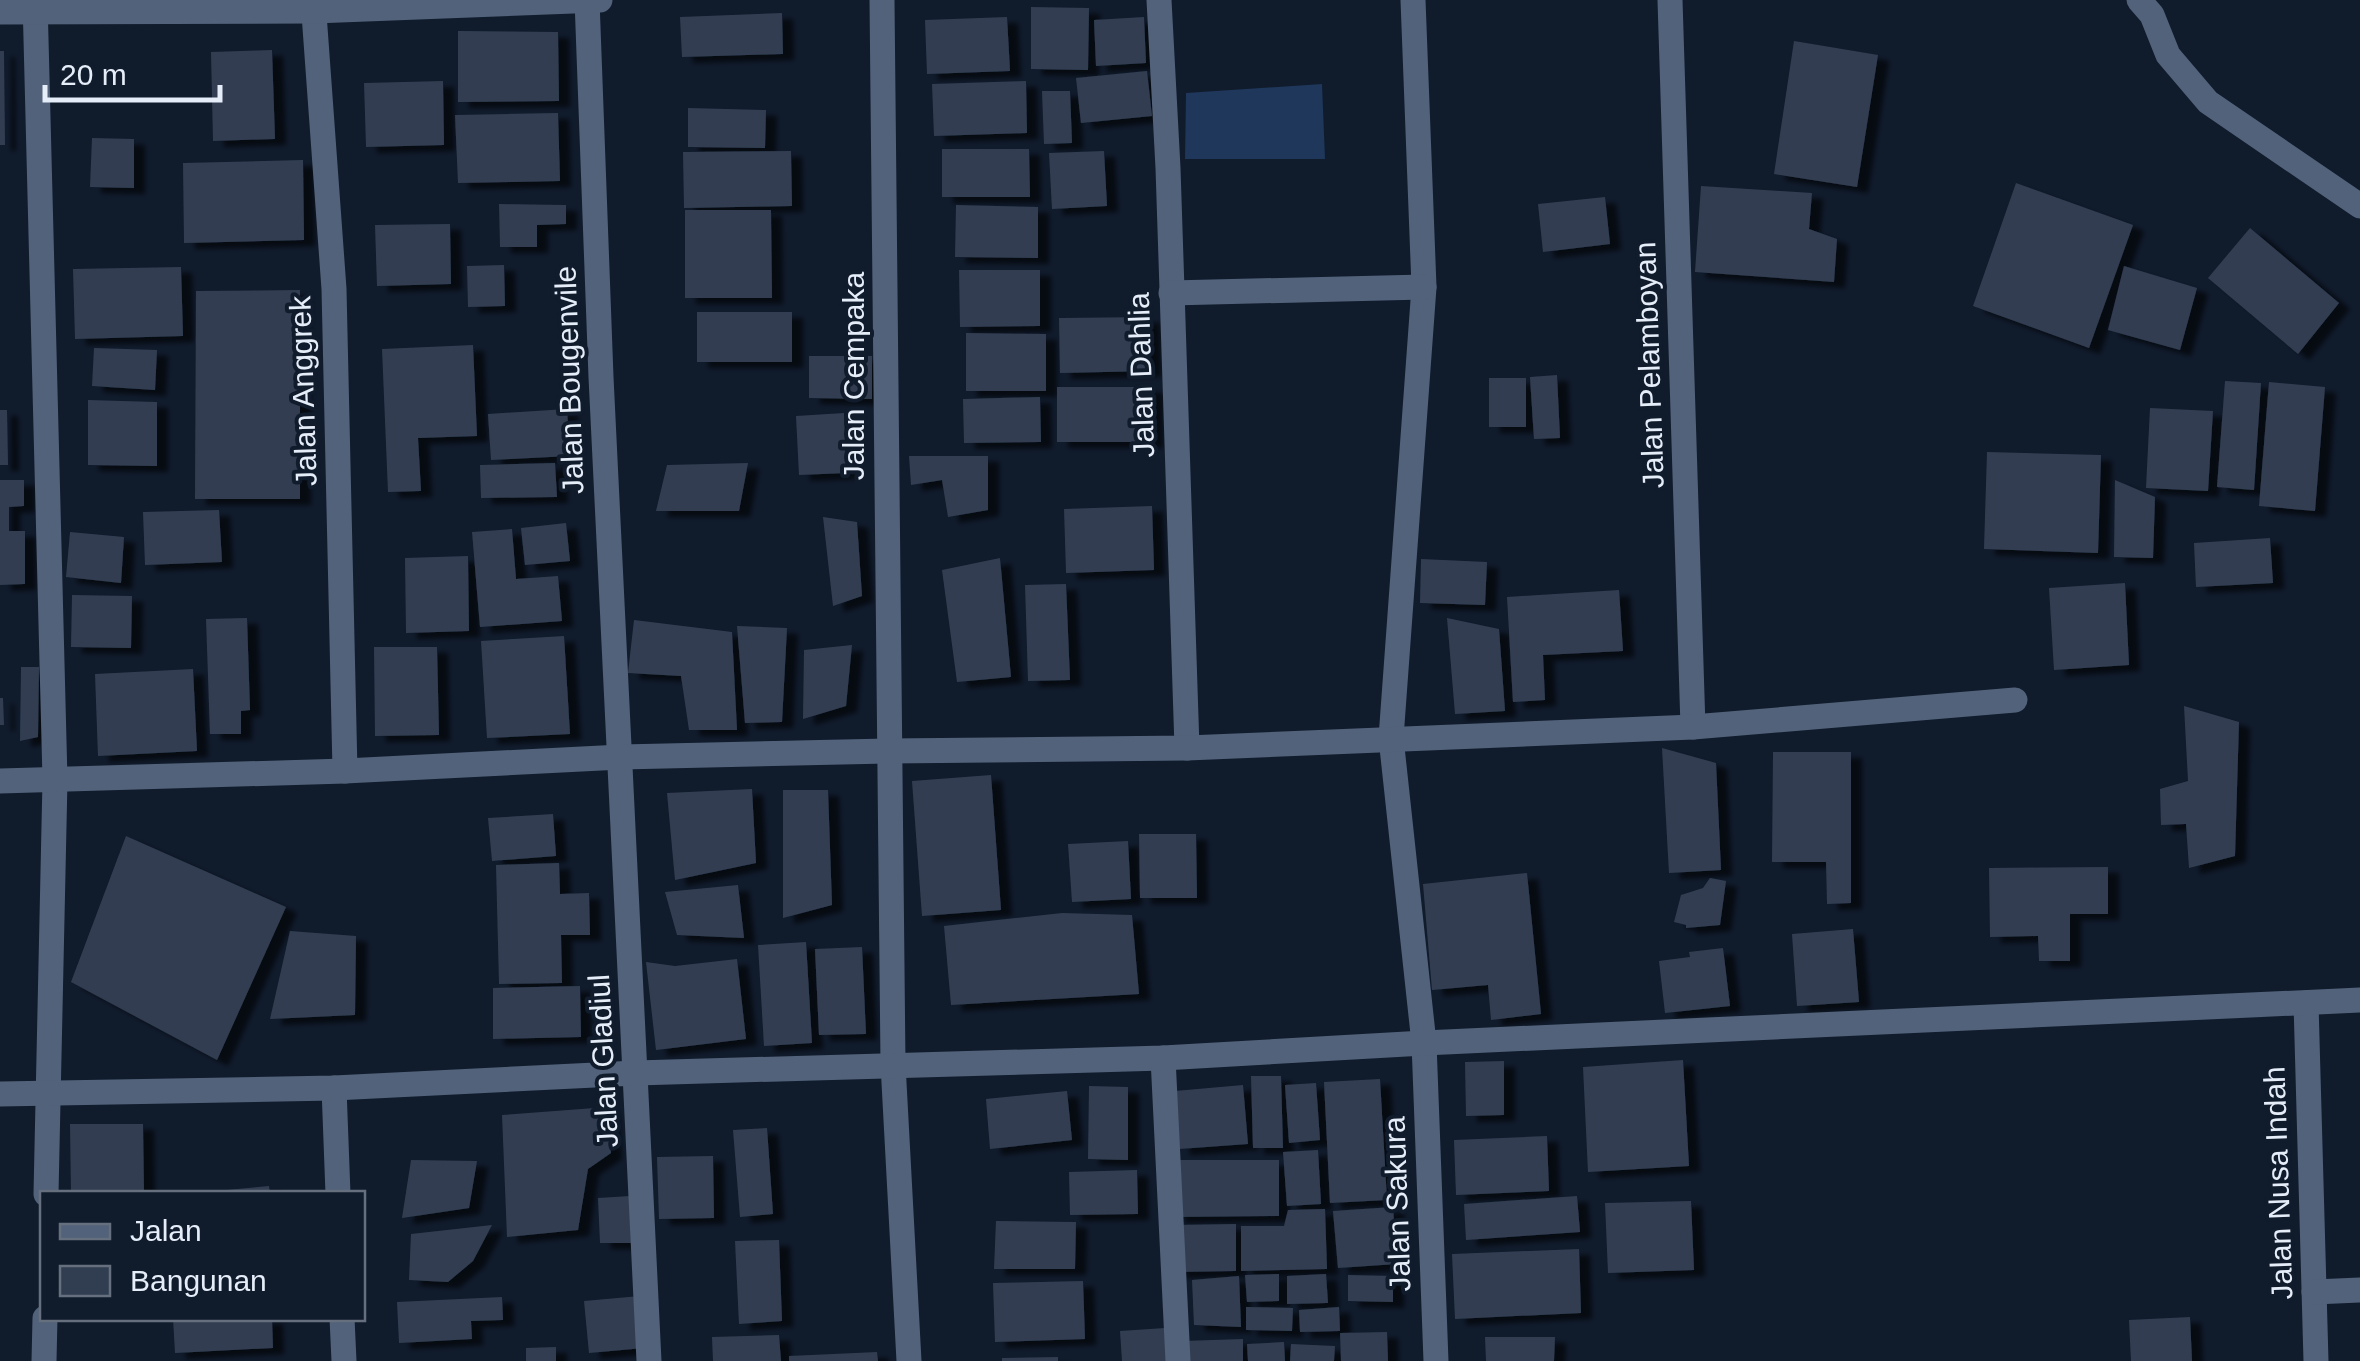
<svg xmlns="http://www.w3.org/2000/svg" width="2360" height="1361" font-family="Helvetica,sans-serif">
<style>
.garden{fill:#1e375b}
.building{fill:#313e51;filter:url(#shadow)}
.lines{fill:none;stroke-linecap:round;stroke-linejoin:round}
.minor{stroke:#52627a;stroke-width:25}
.labels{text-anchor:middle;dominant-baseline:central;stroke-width:8;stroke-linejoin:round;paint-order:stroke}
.street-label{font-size:30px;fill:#e5edf9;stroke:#101b2c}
</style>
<defs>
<filter id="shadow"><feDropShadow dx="11" dy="6" stdDeviation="2.5" flood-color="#0009"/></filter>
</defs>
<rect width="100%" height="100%" fill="#101b2c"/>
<!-- garden -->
<polygon class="garden" points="1322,84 1325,159 1185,159 1186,93"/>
<!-- building -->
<g class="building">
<polygon points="1031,7 1089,8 1088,70 1031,69"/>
<polygon points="782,13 783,54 682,57 680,17"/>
<polygon points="1007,17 1010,71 927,74 925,20"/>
<polygon points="1144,17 1146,63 1096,66 1094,20"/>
<polygon points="458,31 558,32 559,101 458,102"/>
<polygon points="1794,41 1878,55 1857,187 1774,174"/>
<polygon points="272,50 275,139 213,141 211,52"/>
<polygon points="0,51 4,51 5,145 0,145"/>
<polygon points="1147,71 1152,116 1081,123 1076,78"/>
<polygon points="443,81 444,145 366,147 364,83"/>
<polygon points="1026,81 1027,133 934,136 932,84"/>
<polygon points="1042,91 1070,91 1072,143 1044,144"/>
<polygon points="688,108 766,110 765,148 688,147"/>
<polygon points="558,113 560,181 458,183 455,115"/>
<polygon points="92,138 134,139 134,188 90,187"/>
<polygon points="942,149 1029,149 1030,197 942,197"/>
<polygon points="791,151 792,206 684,208 683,152"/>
<polygon points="1104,151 1107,206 1052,209 1049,153"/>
<polygon points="303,160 304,240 184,243 183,163"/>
<polygon points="2016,183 2133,225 2089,348 1973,306"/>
<polygon points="1701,186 1812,193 1809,229 1837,239 1834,282 1695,272"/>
<polygon points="1605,197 1610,244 1543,252 1538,204"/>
<polygon points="499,204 566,205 566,224 537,225 537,247 500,247"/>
<polygon points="956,205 1038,207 1038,258 955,257"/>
<polygon points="685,210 771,210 772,298 685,298"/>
<polygon points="450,224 451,284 377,286 375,225"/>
<polygon points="2250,228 2339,303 2298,354 2208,278"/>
<polygon points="504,265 505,306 468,307 467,266"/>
<polygon points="2124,266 2197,288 2180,350 2108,330"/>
<polygon points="181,267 183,336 75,339 73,269"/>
<polygon points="959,270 1040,270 1040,326 960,327"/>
<polygon points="300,290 300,499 195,499 196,291"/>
<rect x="697" y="312" width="95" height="50"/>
<polygon points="1149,317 1150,371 1060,373 1059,318"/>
<polygon points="966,333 1046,334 1046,391 966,391"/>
<polygon points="473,345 477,436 418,438 421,491 388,492 382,349"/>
<polygon points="94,348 157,350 155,390 92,386"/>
<polygon points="809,356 872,356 872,399 809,398"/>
<polygon points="1557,375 1560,438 1534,439 1530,377"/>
<rect x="1489" y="378" width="37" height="49"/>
<polygon points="2225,381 2261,383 2254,490 2217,487"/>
<polygon points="2269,382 2325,387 2315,511 2259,506"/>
<rect x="1057" y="387" width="95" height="55"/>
<polygon points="1040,397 1041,442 964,443 963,399"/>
<polygon points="88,400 157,402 157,466 88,465"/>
<polygon points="2150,408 2213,411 2208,491 2146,488"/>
<polygon points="567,409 570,456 491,460 488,414"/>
<polygon points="0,410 7,410 8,465 0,465"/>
<polygon points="844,413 846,473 799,475 796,416"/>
<polygon points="1987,452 2101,455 2098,553 1984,549"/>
<polygon points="909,456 988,456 988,510 948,517 942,480 911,485"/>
<polygon points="555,463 557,497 481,498 480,465"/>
<polygon points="748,463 739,511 656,511 667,465"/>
<polygon points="0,480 24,480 24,506 9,507 9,531 25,531 25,584 0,585"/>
<polygon points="2115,480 2155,497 2153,558 2114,557"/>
<polygon points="1152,506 1154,570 1066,573 1064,509"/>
<polygon points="219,510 222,562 145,565 143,512"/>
<polygon points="823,517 857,522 862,596 833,606"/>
<polygon points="566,523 570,561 525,565 521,528"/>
<polygon points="512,529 516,579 558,576 562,621 480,627 472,532"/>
<polygon points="70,532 124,537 121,583 66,577"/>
<polygon points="2270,538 2273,583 2196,587 2194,543"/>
<polygon points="468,556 469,631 406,633 405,558"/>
<polygon points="1000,558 1011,677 957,682 942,570"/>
<polygon points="1421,559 1487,562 1485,605 1420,603"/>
<polygon points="2125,583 2129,665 2054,670 2049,588"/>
<polygon points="1066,584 1070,680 1028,681 1025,585"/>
<polygon points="1619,590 1623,651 1543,655 1545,700 1513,702 1507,597"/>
<polygon points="72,595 132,596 131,648 71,647"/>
<polygon points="247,618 250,710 241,711 241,734 210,734 206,619"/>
<polygon points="1447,618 1499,629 1505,711 1455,714"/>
<polygon points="634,620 732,632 737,730 689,730 681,676 628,673"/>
<polygon points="737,626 787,628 782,722 745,723"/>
<polygon points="564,636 570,734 487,738 481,641"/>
<polygon points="852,645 846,706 803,719 804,650"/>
<polygon points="374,647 437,647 439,735 375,736"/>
<polygon points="21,667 39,667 38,737 20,741"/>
<polygon points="193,669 197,751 98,756 95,674"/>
<polygon points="0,698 3,698 4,725 0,725"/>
<polygon points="2184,706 2239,722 2235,856 2189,868 2186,824 2161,825 2160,789 2188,781"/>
<polygon points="1662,748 1716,763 1721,870 1669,873"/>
<polygon points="1773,752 1851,752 1851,903 1827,904 1826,862 1772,862"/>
<polygon points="991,775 1001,910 922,916 912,781"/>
<polygon points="752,789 756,863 675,880 667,793"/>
<polygon points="783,790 828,790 832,905 783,918"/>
<polygon points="553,814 556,856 492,861 488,818"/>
<polygon points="1139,834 1196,834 1197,898 1140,898"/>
<polygon points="126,836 286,907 217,1060 71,982"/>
<polygon points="1128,841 1131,899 1072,902 1068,844"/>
<polygon points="559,863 560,894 589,893 590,935 561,935 562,983 499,984 496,865"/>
<polygon points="2108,867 2108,914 2070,914 2070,961 2039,961 2038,936 1990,937 1989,868"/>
<polygon points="1527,873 1541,1014 1491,1020 1488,985 1432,990 1423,884"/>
<polygon points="1710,878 1726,881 1720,925 1686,928 1686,925 1674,922 1681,895 1703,888"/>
<polygon points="738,885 744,938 677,935 665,892"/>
<polygon points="1062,913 1132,915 1139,994 951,1005 944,926"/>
<polygon points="1853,929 1859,1002 1797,1006 1792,934"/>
<polygon points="290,931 356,936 355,1015 270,1019"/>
<polygon points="806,942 812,1043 764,1046 758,945"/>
<polygon points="862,947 866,1034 819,1035 815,949"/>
<polygon points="1723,948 1730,1006 1665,1013 1659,961 1690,957 1689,952"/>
<polygon points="737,959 746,1039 656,1050 646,962 675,966"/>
<polygon points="580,986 581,1037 493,1039 493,988"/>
<polygon points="1683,1060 1689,1166 1588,1172 1583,1067"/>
<polygon points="1504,1061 1504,1115 1466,1116 1465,1062"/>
<polygon points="1251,1076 1281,1076 1283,1148 1253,1148"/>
<polygon points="1380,1079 1387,1200 1330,1203 1324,1082"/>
<polygon points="1316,1083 1320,1140 1289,1143 1285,1085"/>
<polygon points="1243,1085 1248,1144 1179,1149 1175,1091"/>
<polygon points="1089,1086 1128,1087 1128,1160 1088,1159"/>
<polygon points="1067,1091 1072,1140 990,1149 986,1099"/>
<polygon points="608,1107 611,1153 588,1169 578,1230 507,1237 502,1115"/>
<polygon points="70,1124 143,1124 144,1194 71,1194"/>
<polygon points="767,1128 773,1214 740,1217 733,1130"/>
<polygon points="1547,1136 1549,1191 1456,1195 1454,1140"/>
<polygon points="1318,1150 1321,1204 1287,1206 1283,1152"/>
<polygon points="713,1156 714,1218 659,1219 657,1157"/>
<polygon points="411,1160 477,1161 469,1208 402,1218"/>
<polygon points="1174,1160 1279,1160 1279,1216 1174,1217"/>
<polygon points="1137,1170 1138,1214 1070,1215 1069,1172"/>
<polygon points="269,1186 270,1194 216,1194 216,1191"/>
<polygon points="630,1196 631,1243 600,1243 598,1198"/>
<polygon points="1577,1196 1580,1232 1466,1240 1464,1204"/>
<polygon points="1691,1201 1694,1270 1608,1273 1605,1203"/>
<polygon points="1393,1207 1397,1264 1338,1268 1333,1211"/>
<polygon points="1325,1209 1327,1269 1241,1271 1241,1226 1284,1226 1288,1210"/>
<polygon points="996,1221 1076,1222 1075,1269 994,1269"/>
<polygon points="1236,1224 1236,1271 1175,1272 1174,1225"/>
<polygon points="492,1225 473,1261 448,1282 409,1280 411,1234"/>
<polygon points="779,1240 782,1321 739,1324 735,1241"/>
<polygon points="1579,1249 1581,1313 1455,1319 1452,1254"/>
<polygon points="1279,1274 1279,1301 1247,1302 1245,1275"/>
<polygon points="1326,1274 1328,1303 1287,1304 1287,1276"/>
<polygon points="1348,1275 1393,1276 1393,1302 1348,1301"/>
<polygon points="1239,1276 1241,1327 1194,1325 1192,1280"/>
<polygon points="1083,1281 1085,1339 995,1342 993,1283"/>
<polygon points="640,1296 644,1348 589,1353 584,1301"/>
<polygon points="502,1297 503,1320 471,1321 472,1339 399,1343 397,1302"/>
<polygon points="1246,1307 1293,1308 1292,1331 1246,1330"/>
<polygon points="1339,1307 1340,1331 1300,1332 1299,1310"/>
<polygon points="2190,1317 2192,1361 2131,1361 2129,1320"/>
<polygon points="173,1318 272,1318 273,1348 175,1353"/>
<polygon points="1165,1328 1167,1361 1122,1361 1120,1331"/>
<polygon points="1387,1332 1388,1361 1341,1361 1340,1333"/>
<polygon points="779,1335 781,1361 713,1361 712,1337"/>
<polygon points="1485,1337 1555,1337 1554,1361 1486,1361"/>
<polygon points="1243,1339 1243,1361 1183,1361 1183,1341"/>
<polygon points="1284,1342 1285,1361 1248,1361 1247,1344"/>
<polygon points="1291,1344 1335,1346 1334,1361 1290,1361"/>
<polygon points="556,1347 556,1361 526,1361 526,1348"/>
<polygon points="877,1352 878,1361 789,1361 789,1356"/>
<polygon points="1058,1357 1058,1361 1002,1361 1002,1358"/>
</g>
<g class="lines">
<!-- minor -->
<g class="minor">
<polyline points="35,0 55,780 46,1194"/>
<polyline points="313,0 334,289 345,771"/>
<polyline points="587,0 601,377 649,1361"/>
<polyline points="882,0 893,1064 909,1361"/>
<polyline points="1159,0 1168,168 1187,748"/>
<polyline points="1413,0 1424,287 1391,738 1424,1043 1436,1361"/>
<polyline points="1670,0 1693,727"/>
<polyline points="2139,0 2152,15 2168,55 2208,102 2360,206"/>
<polyline points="0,12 314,11 600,0"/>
<polyline points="1171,293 1424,287"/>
<polyline points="0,781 345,771 621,757 888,751 1187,748 1693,727 2015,700"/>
<polyline points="2306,1003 2316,1361"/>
<polyline points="1163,1058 1178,1361"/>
<polyline points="334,1088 338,1194"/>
<polyline points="0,1094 334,1088 636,1073 1163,1058 1424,1043 2360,1000"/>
<polyline points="2314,1292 2360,1290"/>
<polyline points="342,1318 344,1361"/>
<polyline points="44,1361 45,1318"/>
</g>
</g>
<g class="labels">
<!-- street labels -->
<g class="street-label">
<text transform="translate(1649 365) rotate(-92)">Jalan Pelamboyan</text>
<text transform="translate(1141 375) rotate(-92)">Jalan Dahlia</text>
<text transform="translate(853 376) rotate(-90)">Jalan Cempaka</text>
<text transform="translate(569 380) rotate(-92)">Jalan Bougenvile</text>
<text transform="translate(303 391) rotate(-92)">Jalan Anggrek</text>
<text transform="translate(603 1061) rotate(-93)">Jalan Gladiul</text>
<text transform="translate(2278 1183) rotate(-92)">Jalan Nusa Indah</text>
<text transform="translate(1397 1204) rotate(-92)">Jalan Sakura</text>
</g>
</g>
<!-- legend -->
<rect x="40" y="1191" width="325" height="130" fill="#101b2c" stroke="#656f7e" stroke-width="2.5"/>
<rect x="60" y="1224" width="50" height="15" fill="#52627a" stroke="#656f7e" stroke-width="2.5"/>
<text x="130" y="1241" font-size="30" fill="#e5edf9">Jalan</text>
<rect x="60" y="1266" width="50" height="30" fill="#313e51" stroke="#656f7e" stroke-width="2.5"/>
<text x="130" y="1291" font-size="30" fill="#e5edf9">Bangunan</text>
<!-- scale -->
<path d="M45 85v15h175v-15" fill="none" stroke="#e5edf9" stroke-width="5"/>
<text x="60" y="85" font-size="30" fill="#e5edf9" stroke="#101b2c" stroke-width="8" paint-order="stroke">20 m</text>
</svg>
